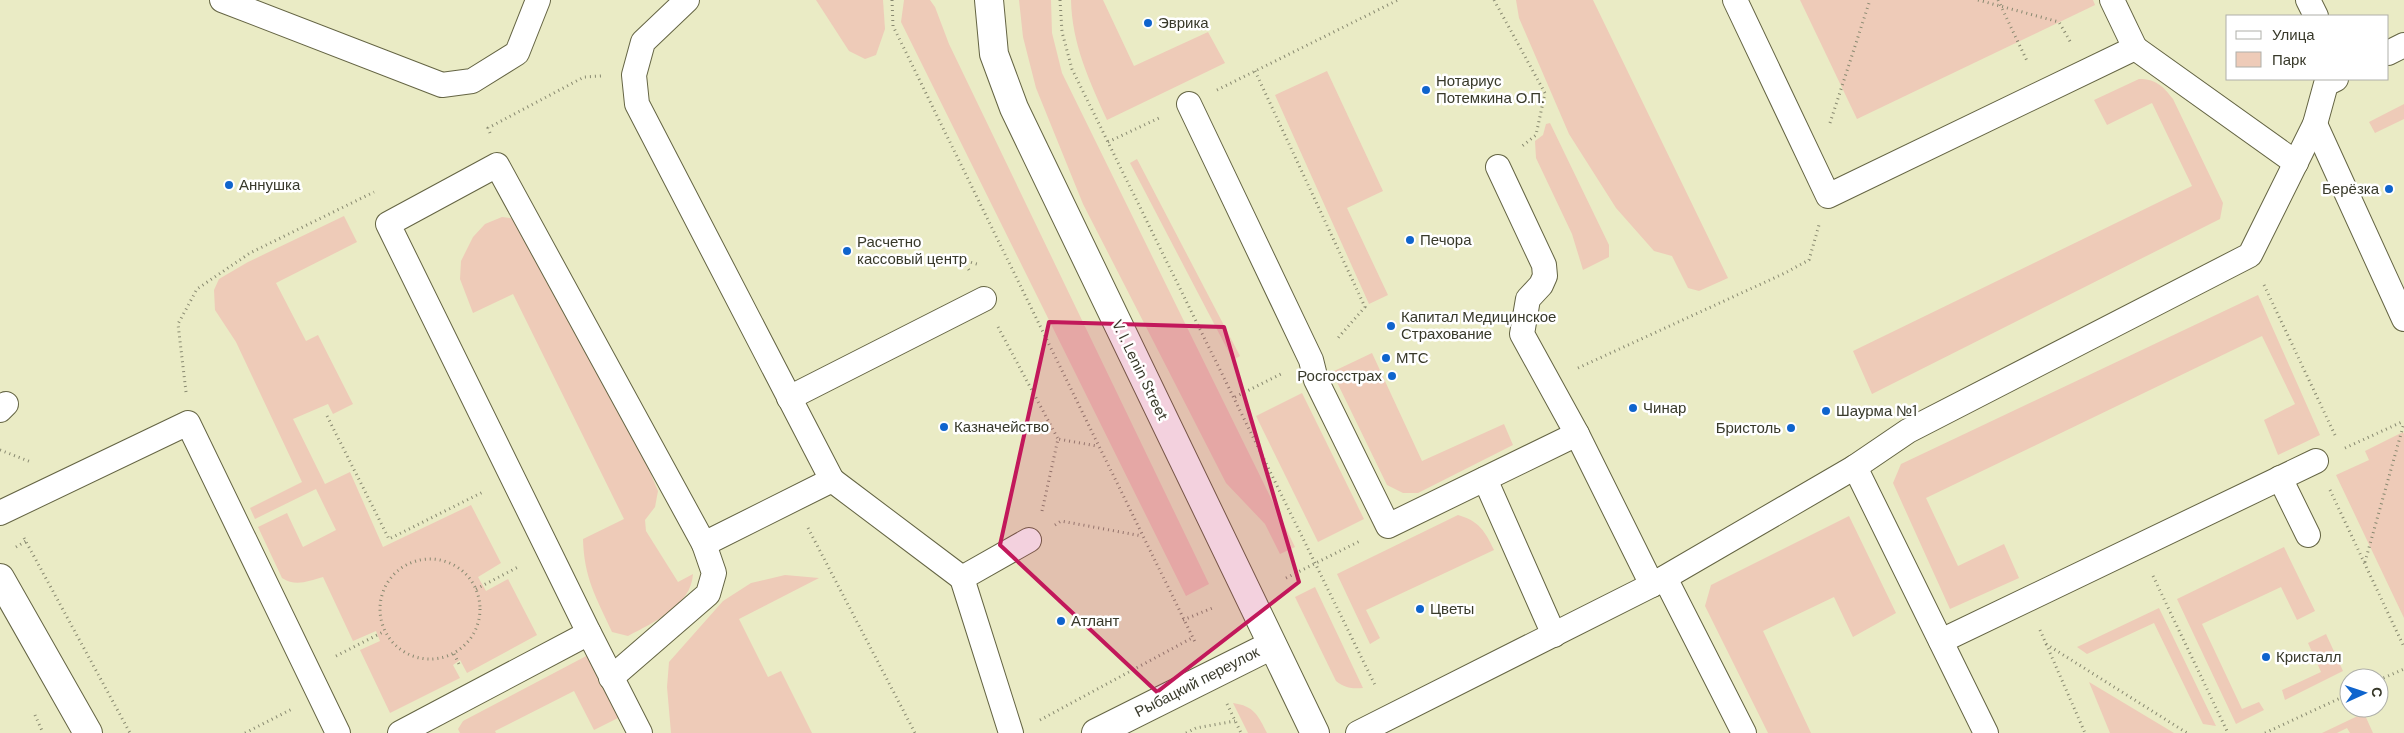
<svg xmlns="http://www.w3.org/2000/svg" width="2404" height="733" font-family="'DM Sans',sans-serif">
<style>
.green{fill:#eecbb8}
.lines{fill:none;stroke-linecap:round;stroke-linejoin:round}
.service-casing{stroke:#646443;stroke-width:26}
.minor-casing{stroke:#646443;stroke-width:30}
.secondary-casing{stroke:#646443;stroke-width:30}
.path{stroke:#888970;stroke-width:3;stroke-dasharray:1 4;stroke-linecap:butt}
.service{stroke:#fff;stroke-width:24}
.minor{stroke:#fff;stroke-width:28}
.secondary{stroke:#fff;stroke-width:28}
.marked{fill:#c2185b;fill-opacity:0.2;stroke:#c2185b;stroke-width:4;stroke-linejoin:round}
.poi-dot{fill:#0f64cd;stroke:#fff;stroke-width:2}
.labels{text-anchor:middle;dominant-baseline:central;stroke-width:5;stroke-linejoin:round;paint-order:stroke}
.poi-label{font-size:15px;fill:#38392a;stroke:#fff;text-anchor:start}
.street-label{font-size:15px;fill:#38392a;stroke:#fff}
</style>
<rect width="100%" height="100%" fill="#eaebc5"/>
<!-- green -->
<g class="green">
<polygon points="816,0 883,0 885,29 876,55 865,59 849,51"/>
<polygon points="904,0 930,0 935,7 949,44 1209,584 1186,596 901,22"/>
<polygon points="1019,0 1051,0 1052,33 1062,73 1295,547 1280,554 1265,524 1226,483 1083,204 1036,88 1023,37"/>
<path d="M1071,0H1103L1134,66L1208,32L1225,63L1107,120C1089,80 1072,44 1071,0Z"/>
<polygon points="1516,0 1593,0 1728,278 1699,291 1688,288 1672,256 1654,251 1616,208 1569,134 1519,18"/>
<polygon points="1800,0 2093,0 2095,5 1857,119"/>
<polygon points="1327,71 1383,191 1347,208 1388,295 1369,304 1275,95"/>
<path d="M2139,79C2156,79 2163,86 2173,99L2223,203L2220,219L1872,394L1853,351L2192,186L2152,103L2107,125L2094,100Z"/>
<polygon points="2404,104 2404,119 2375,133 2369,122"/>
<polygon points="1550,123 1609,245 1609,257 1583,270 1572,234 1536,158 1535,141 1543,135 1546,124"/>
<polygon points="1137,159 1240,356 1233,360 1130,163"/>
<path d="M344,216L357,242L276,283L306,341L318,335L353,404L333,414L328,404L293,419L325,484L350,472L383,547L471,505L501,563L478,577L486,591L508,579L537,635L467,673L460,660L453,665L460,678L390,713L360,650L380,641L376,631L353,641L323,577C308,581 296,587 282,578L258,527L287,513L303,547L336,530L316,489L255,519L250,508L302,482L236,342L215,310L214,290L219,279L248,262Z"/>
<path d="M502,217L517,219L638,444L658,491L655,507L645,520L646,531L678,582L693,574C691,606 654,622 628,636L612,632C596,597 584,578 583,539L624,519L513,294L473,313L460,279L461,261L473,237L485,224Z"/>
<polygon points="2258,295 2320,435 2278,455 2264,420 2295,404 2262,336 1926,498 1958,566 2004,544 2019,578 1950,609 1893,483 1901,464"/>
<polygon points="1372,353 1422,461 1504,424 1513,445 1418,493 1403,493 1387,485 1332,372"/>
<polygon points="1302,393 1364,519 1318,542 1256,416"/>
<polygon points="2403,432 2404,434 2404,618 2336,475 2369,460 2365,451"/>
<path d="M1458,515C1479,521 1485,531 1494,550L1366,610L1380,638L1370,644L1337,574Z"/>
<polygon points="1849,516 1896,613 1853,637 1834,597 1763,631 1811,733 1768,733 1705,606 1711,585"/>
<polygon points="2284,547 2315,611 2297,620 2281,587 2202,624 2242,709 2259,702 2264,710 2236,724 2177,599"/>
<polygon points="785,575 819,578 739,619 768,677 781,671 812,733 671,733 667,687 669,662 723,601 751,583"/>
<path d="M1315,587L1363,688C1352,689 1345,688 1336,681L1295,597Z"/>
<polygon points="2159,608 2216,726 2203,724 2154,623 2087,654 2077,647"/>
<polygon points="2326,634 2343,671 2285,700 2282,690 2321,672 2308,643"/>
<polygon points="590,654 622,716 594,730 574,691 495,731 496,733 460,733 458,729 463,721"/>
<polygon points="2089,682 2174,733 2110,733"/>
<path d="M1233,703C1254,706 1258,715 1267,733H1248Z"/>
<polygon points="2364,713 2373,733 2350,733 2347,728 2337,733 2322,733"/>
</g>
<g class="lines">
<defs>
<g id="service">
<polyline points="222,0 442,85 472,81 517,53 538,0"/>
<polyline points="687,0 643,42 634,75 637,104 832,480"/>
<polyline points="1735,0 1828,196 2135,48 2112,0"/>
<polyline points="2308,0 2316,16"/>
<polyline points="2135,48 2296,163"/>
<polyline points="2388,53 2404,45"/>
<polyline points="1189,104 1311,360 1316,380 1388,526 1577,434 1652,585"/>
<polyline points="2315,124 2404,319"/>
<polyline points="1498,167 1544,265 1545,276 1541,285 1528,299 1522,334 1577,434"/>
<polyline points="789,398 984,299"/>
<polyline points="0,410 6,404"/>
<polyline points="1855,467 1986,733"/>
<polyline points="2280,478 2308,535"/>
<polyline points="1485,479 1554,635"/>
<polyline points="0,513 188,423 338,733"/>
<polyline points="1665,578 1744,733"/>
<polyline points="589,633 388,224 497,165 704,544 832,480 962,578"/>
<polyline points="1941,641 2316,461"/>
<polyline points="611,678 708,594 714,573 704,544"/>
<polyline points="400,733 589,633 640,733"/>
<polyline points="1011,733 962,578 1029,540"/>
<polyline points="1358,733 1652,585 1855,467 1908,431 2250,255 2315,124 2326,84 2336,79"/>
</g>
<polyline id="minor" points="1096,733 1272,645"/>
<g id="secondary">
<polyline points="989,0 994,54 1014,108 1315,733"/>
<polyline points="0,578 88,733"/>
</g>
</defs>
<!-- service casing -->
<use href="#service" class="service-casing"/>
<!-- minor casing -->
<use href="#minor" class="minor-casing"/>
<!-- secondary casing -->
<use href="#secondary" class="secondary-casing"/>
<!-- path -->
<g class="path">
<polyline points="892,0 893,26 1196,644"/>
<polyline points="1060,0 1062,32 1072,69 1376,687"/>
<polyline points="1494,0 1545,93 1536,135 1521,147"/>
<polyline points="1978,0 2059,22 2071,43"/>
<polyline points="1998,0 2028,63"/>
<polyline points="1255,71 1365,307 1338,338"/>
<polyline points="1217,90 1398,0"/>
<polyline points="1830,123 1870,0"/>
<polyline points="490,133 488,128 584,77 601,76"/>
<polyline points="1108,142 1159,118"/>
<polyline points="969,270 963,260 980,265"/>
<polyline points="2264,285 2335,435"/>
<polyline points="998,327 1058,439"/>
<polyline points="1578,368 1785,273 1809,260 1819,225"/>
<polyline points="186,392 178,324 197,289 250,253 374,192"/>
<polyline points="1235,397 1281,374"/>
<polyline points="327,416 389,539 483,492"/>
<polyline points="2345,448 2404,421"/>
<polyline points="0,450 31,462"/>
<polyline points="2330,490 2404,647"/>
<polyline points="1042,511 1058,439 1097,446"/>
<polyline points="1055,525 1061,521 1142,536"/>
<polyline points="808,528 915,733"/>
<polyline points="24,538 130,733"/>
<polyline points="16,547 26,541"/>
<circle cx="430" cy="609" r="50"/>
<polyline points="2365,562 2404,423"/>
<polyline points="2153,576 2228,733"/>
<polyline points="1286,578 1360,541"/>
<polyline points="476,589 520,566"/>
<polyline points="1183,620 1215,607"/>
<polyline points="2040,630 2085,733"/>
<polyline points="2046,644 2187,733"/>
<polyline points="454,654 459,664"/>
<polyline points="336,656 385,631"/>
<polyline points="2379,680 2404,669"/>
<polyline points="1227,704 1241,733"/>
<polyline points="35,715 43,733"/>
<polyline points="1040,720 1192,638"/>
<polyline points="245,733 292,709"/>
<polyline points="1186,733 1196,728 1235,721"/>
<polyline points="2265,733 2349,694"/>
</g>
<!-- service -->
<use href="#service" class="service"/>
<!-- minor -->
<use href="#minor" class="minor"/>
<!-- secondary -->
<use href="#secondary" class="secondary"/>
</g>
<!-- marked area -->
<path class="marked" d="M1049,322L1224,327L1299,582L1157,692L1000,545Z"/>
<!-- markers -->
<g class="poi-dot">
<circle cx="1148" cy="23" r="5"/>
<circle cx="1426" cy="90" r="5"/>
<circle cx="229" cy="185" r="5"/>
<circle cx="2389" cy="189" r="5"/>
<circle cx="1410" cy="240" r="5"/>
<circle cx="847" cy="251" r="5"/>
<circle cx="1391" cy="326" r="5"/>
<circle cx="1386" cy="358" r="5"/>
<circle cx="1392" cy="376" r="5"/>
<circle cx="1633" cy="408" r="5"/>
<circle cx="1826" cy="411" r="5"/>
<circle cx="944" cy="427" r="5"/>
<circle cx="1791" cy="428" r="5"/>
<circle cx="1420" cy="609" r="5"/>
<circle cx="1061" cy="621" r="5"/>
<circle cx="2266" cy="657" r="5"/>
</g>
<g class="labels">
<!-- poi labels -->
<g class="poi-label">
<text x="1158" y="23">Эврика</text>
<text x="1436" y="81">Нотариус<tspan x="1436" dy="17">Потемкина О.П.</tspan></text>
<text x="239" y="185">Аннушка</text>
<text x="2379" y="189" text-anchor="end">Берёзка</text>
<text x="1420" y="240">Печора</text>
<text x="857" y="242">Расчетно<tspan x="857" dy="17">кассовый центр</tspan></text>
<text x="1401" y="317">Капитал Медицинское<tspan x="1401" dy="17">Страхование</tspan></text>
<text x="1396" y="358">МТС</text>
<text x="1382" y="376" text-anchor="end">Росгосстрах</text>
<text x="1643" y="408">Чинар</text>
<text x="1836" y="411">Шаурма №1</text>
<text x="954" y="427">Казначейство</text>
<text x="1781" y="428" text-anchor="end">Бристоль</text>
<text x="1430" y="609">Цветы</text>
<text x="1071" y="621">Атлант</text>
<text x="2276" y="657">Кристалл</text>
</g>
<!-- street labels -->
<g class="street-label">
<text transform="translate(1140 370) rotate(64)">V. I. Lenin Street</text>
<text transform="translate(1197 682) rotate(-27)">Рыбацкий переулок</text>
</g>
</g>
<!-- legend -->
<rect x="2226" y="15" width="162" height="65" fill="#ffffff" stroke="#afb0aa"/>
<rect x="2236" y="31" width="25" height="8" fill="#ffffff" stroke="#afb0aa"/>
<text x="2272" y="40" font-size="15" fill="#38392a">Улица</text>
<rect x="2236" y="52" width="25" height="15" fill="#eecbb8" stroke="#afb0aa"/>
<text x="2272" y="65" font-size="15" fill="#38392a">Парк</text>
<!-- north arrow -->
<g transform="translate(2364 693) rotate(87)"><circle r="24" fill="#ffffff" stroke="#afb0aa"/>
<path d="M0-4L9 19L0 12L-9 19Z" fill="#0f64cd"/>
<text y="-8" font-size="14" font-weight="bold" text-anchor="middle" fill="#38392a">С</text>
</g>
</svg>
